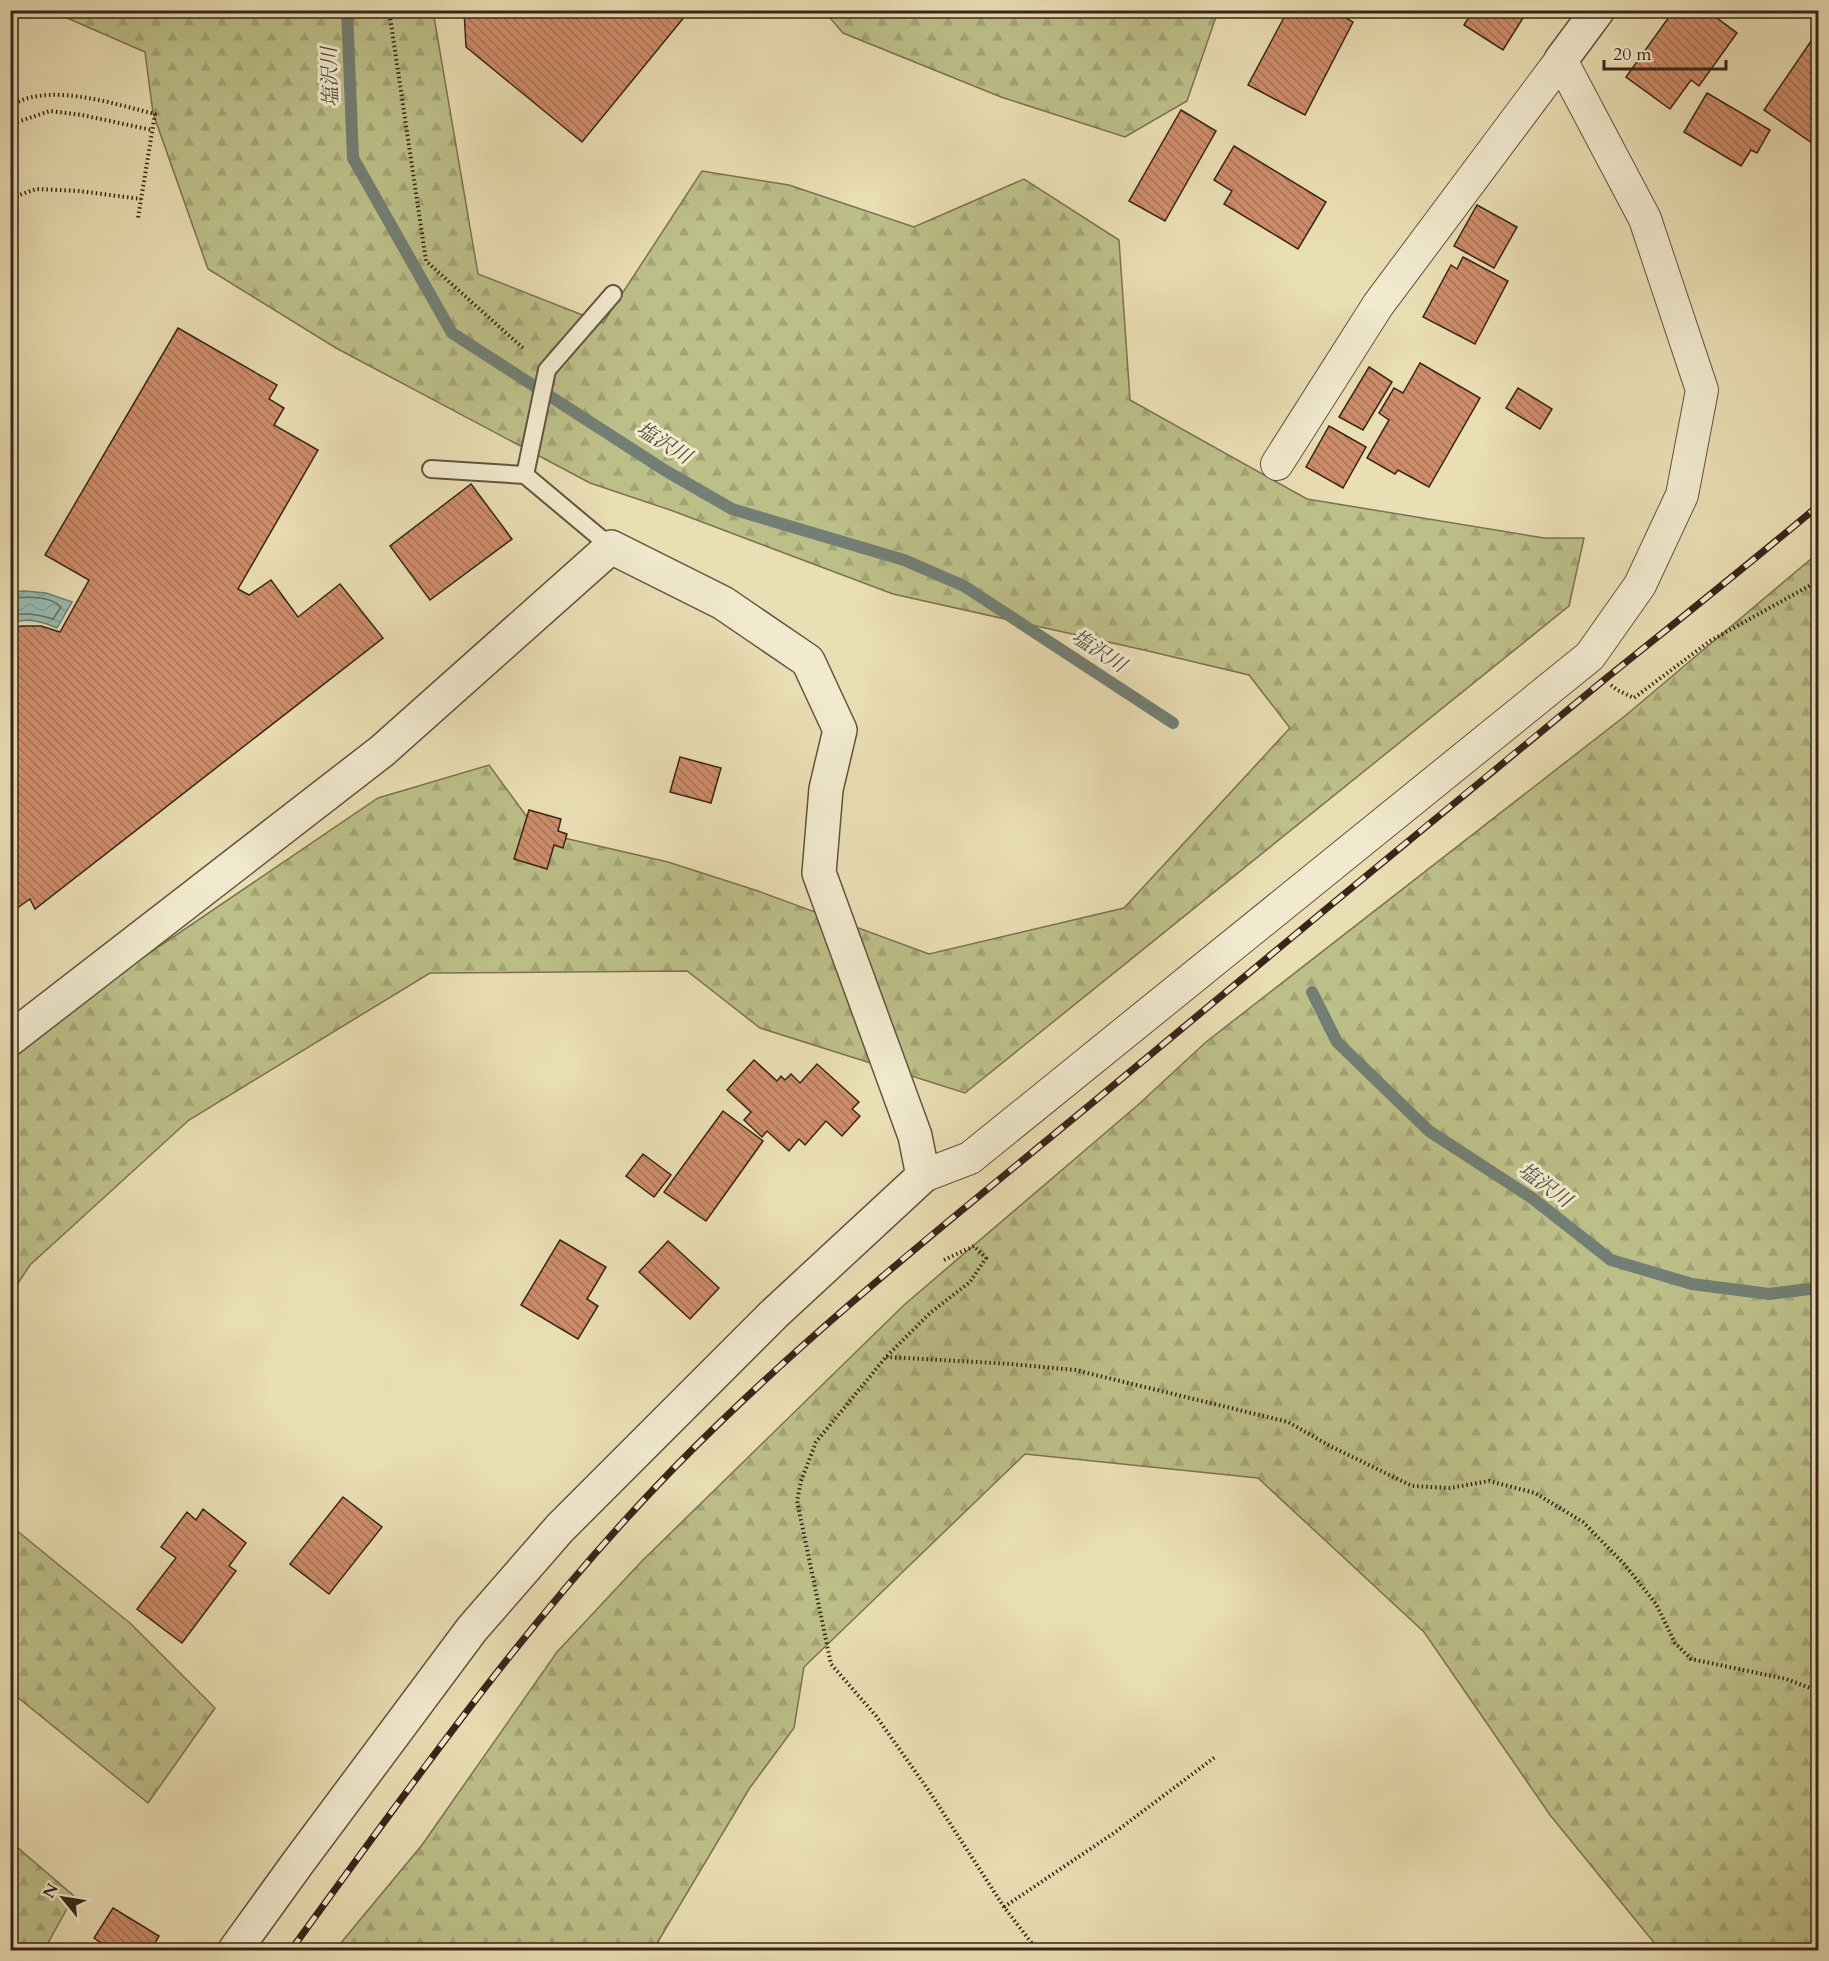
<svg xmlns="http://www.w3.org/2000/svg" width="1829" height="1961" font-family="Cardo,'Noto Serif JP',serif">
<style>
.forest{fill:url(#forest-firs);stroke:#7b7250;stroke-width:1.5}
.water{fill:url(#water-waves);stroke:#727f74;stroke-width:1.5}
.lines{fill:none;stroke-linecap:round;stroke-linejoin:round}
.shore{stroke:#687065;stroke-width:1.5}
.stream{stroke:#727f74;stroke-width:12}
.building{fill:url(#building-back-hatch);stroke:#392418;stroke-width:1.5}
.service-casing{stroke:#65523f;stroke-width:20}
.minor-casing{stroke:#65523f;stroke-width:34}
.tertiary-casing{stroke:#65523f;stroke-width:36}
.path{stroke:#392418;stroke-width:4;stroke-dasharray:1.5 3;stroke-linecap:butt}
.service{stroke:#f1eace;stroke-width:16}
.minor{stroke:#f1eace;stroke-width:32}
.tertiary{stroke:#f1eace;stroke-width:33}
.rail-casing{stroke:#392418;stroke-width:7}
.rail{stroke:#f1eace;stroke-width:4.5;stroke-dasharray:14;stroke-linecap:butt}
.labels{text-anchor:middle;dominant-baseline:central;stroke-width:6;stroke-linejoin:round;paint-order:stroke}
.water-label{font-size:20px;font-style:italic;fill:#514a3e;stroke:#f1eace}
</style>
<defs>
<pattern id="forest-firs" width="22" height="20" patternUnits="userSpaceOnUse" patternTransform="scale(1.5)"><rect width="22" height="20" fill="#bdbf88"/><path d="M5 1l3.5 6h-7zM16 11l3.5 6h-7z" fill="#a3a475"/></pattern>
<pattern id="water-waves" width="16" height="10" patternUnits="userSpaceOnUse" patternTransform="scale(1.5)"><rect width="16" height="10" fill="#98bcb2"/><path d="M0 5q4-4 8 0t8 0" fill="none" stroke="#84a198"/></pattern>
<pattern id="building-back-hatch" width="6" height="6" patternUnits="userSpaceOnUse" patternTransform="scale(1.5)"><rect width="6" height="6" fill="#ce8d6a"/><path d="M-1 5l2 2M0 0l6 6M5-1l2 2" fill="none" stroke="#a87356"/></pattern>
</defs>
<rect width="100%" height="100%" fill="#eadeb4"/>
<filter id="stains"><feTurbulence type="fractalNoise" baseFrequency=".00333" numOctaves="4"/><feColorMatrix values="0 0 0 0 .2 0 0 0 0 .09 0 0 0 0 .02 0 0 0 .5 -.17"/></filter>
<radialGradient id="worn" r=".72"><stop offset=".6" stop-color="#630" stop-opacity="0"/><stop offset="1" stop-color="#630" stop-opacity=".3"/></radialGradient>
<!-- forest -->
<g class="forest">
<polygon points="51,11 433,11 478,274 603,323 702,171 789,185 914,227 1024,179 1119,240 1130,400 1307,499 1544,538 1584,538 1569,606 965,1093 760,1028 687,971 430,973 189,1120 30,1265 11,1294 11,1047 378,798 489,765 538,832 668,862 758,891 929,954 1124,908 1290,728 1249,675 1144,650 893,594 673,511 590,483 336,348 208,269 153,113 145,52"/>
<polygon points="824,11 1218,11 1187,101 1125,137 1001,97 843,33"/>
<polygon points="1818,553 1818,1950 1660,1950 1550,1815 1424,1632 1258,1478 1025,1454 804,1667 794,1728 749,1789 653,1950 335,1950 422,1845 557,1652 642,1561 904,1305 1139,1104 1206,1042 1625,716"/>
<polygon points="10,1525 131,1624 215,1708 148,1803 11,1692"/>
<polygon points="11,1842 74,1896 44,1950 11,1950"/>
</g>
<!-- water -->
<path class="water" d="M25,591L46,593L72,602L57,628C42,621 26,617 11,623V592Z"/>
<g class="lines">
<!-- shore -->
<path class="shore" d="M10,598C27,597 49,595 61,607L53,619C40,615 24,612 10,616"/>
<!-- stream -->
<g class="stream">
<polyline points="347,10 353,158 452,333 666,471 732,509 904,560 964,586 1173,723"/>
<polyline points="1312,992 1337,1042 1429,1131 1532,1198 1611,1260 1692,1284 1769,1294 1818,1288"/>
</g>
</g>
<!-- building -->
<g class="building">
<polygon points="464,10 690,10 582,142 466,47"/>
<polygon points="1288,10 1332,10 1353,22 1305,115 1248,85"/>
<polygon points="1473,10 1528,10 1503,50 1464,25"/>
<polygon points="1674,10 1706,10 1737,33 1699,86 1691,80 1670,109 1626,77"/>
<polygon points="1818,31 1818,147 1764,110"/>
<polygon points="1707,93 1770,130 1757,153 1751,150 1741,166 1684,132"/>
<polygon points="1181,110 1216,131 1165,221 1129,201"/>
<polygon points="1234,146 1326,202 1298,249 1224,204 1232,191 1214,180"/>
<polygon points="1477,205 1517,227 1494,268 1454,246"/>
<polygon points="1463,257 1508,281 1475,344 1423,317 1451,265 1457,269"/>
<polygon points="178,328 277,385 269,399 284,408 274,425 318,450 238,589 249,595 271,580 298,617 340,584 383,638 35,909 30,899 10,913 10,629 21,626 41,626 60,632 89,580 45,555"/>
<polygon points="1420,363 1480,398 1429,487 1398,470 1395,474 1367,458 1389,420 1379,413 1394,388 1403,393"/>
<polygon points="1369,367 1392,382 1363,430 1339,417"/>
<polygon points="1518,388 1552,409 1540,429 1506,408"/>
<polygon points="1329,426 1366,447 1343,488 1306,467"/>
<polygon points="471,484 512,539 430,600 390,546"/>
<polygon points="680,757 721,768 711,803 670,792"/>
<polygon points="529,810 561,819 558,831 567,834 563,848 554,845 547,869 514,859"/>
<polygon points="754,1060 777,1081 781,1076 785,1080 791,1074 800,1083 817,1064 859,1102 852,1109 860,1116 842,1136 826,1121 805,1145 799,1139 789,1151 767,1131 762,1137 744,1120 751,1112 727,1090"/>
<polygon points="723,1111 763,1141 706,1221 664,1192"/>
<polygon points="643,1154 671,1175 654,1197 626,1176"/>
<polygon points="560,1240 606,1267 587,1299 598,1306 578,1339 521,1305"/>
<polygon points="668,1241 719,1288 690,1319 639,1272"/>
<polygon points="343,1497 382,1527 329,1594 290,1564"/>
<polygon points="203,1509 246,1543 229,1566 236,1571 182,1643 137,1609 176,1558 161,1547 187,1512 196,1520"/>
<polygon points="113,1908 159,1936 151,1950 100,1950 104,1945 94,1938"/>
</g>
<g class="lines">
<defs>
<g id="service">
<polyline points="431,469 525,475 611,547"/>
<polyline points="525,475 547,370 613,294"/>
</g>
<polyline id="minor" points="923,1176 970,1158 1590,656 1640,585 1682,495 1702,390 1645,219 1561,60 1378,305 1277,464"/>
<g id="tertiary">
<polyline points="1561,60 1598,10"/>
<polyline points="10,1039 382,751 611,547 723,603 808,661 840,730 826,789 819,873 915,1136 923,1176 774,1314 560,1528 472,1629 297,1864 235,1950"/>
</g>
</defs>
<!-- service casing -->
<use href="#service" class="service-casing"/>
<!-- minor casing -->
<use href="#minor" class="minor-casing"/>
<!-- tertiary casing -->
<use href="#tertiary" class="tertiary-casing"/>
<!-- path -->
<g class="path">
<polyline points="389,10 426,261 525,350"/>
<path d="M10,105C18,102 25,98 33,97C71,89 118,105 155,114L138,218"/>
<polyline points="10,127 14,123 50,111 82,115 152,130"/>
<polyline points="10,203 19,195 36,189 79,191 141,199"/>
<polyline points="1611,685 1617,690 1634,698 1710,641 1818,581"/>
<polyline points="944,1260 974,1246 986,1258 970,1282 930,1313 886,1357 816,1442 801,1481 797,1501 831,1664 876,1716 929,1791 1004,1907 1037,1950"/>
<polyline points="886,1357 1011,1364 1075,1370 1288,1422 1330,1446 1412,1486 1450,1488 1489,1481 1535,1493 1583,1522 1625,1565 1656,1604 1675,1643 1691,1659 1786,1679 1818,1691"/>
<polyline points="1004,1907 1114,1833 1215,1757"/>
</g>
<!-- service -->
<use href="#service" class="service"/>
<!-- minor -->
<use href="#minor" class="minor"/>
<!-- tertiary -->
<use href="#tertiary" class="tertiary"/>
<defs>
<path id="rail" d="M291,1950C411,1785 530,1616 673,1469C804,1335 953,1218 1097,1099C1266,959 1434,819 1604,680C1676,622 1748,565 1818,506"/>
</defs>
<!-- rail casing -->
<use href="#rail" class="rail-casing"/>
<!-- rail -->
<use href="#rail" class="rail"/>
</g>
<g class="labels">
<!-- water labels -->
<g class="water-label">
<text transform="translate(330 77) rotate(-92)">塩沢川</text>
<text transform="translate(664 443) rotate(32)">塩沢川</text>
<text transform="translate(1099 651) rotate(33)">塩沢川</text>
<text transform="translate(1545 1185) rotate(36)">塩沢川</text>
</g>
</g>
<!-- margin -->
<rect width="1829" height="1961" fill="none" stroke="#eadeb4" stroke-width="36"/>
<rect x="12" y="12" width="1805" height="1937" fill="none" stroke="#392418" stroke-width="3"/>
<rect x="18" y="18" width="1793" height="1925" fill="none" stroke="#392418" stroke-width="1.5"/>
<!-- north arrow -->
<g transform="translate(63 1898) rotate(300)" stroke="#f1eace" stroke-width="4.5" paint-order="stroke">
<path d="M0-4.5L10 22L0 15L-10 22Z" fill="#392418"/>
<text y="-9" font-size="16" font-weight="bold" text-anchor="middle" fill="#392418">N</text>
</g>
<!-- scale -->
<path d="M1604 60v9h122v-9" fill="none" stroke="#392418" stroke-width="3"/>
<text x="1613" y="60" font-size="18" fill="#392418" stroke="#f1eace" stroke-width="4.5" paint-order="stroke">20 m</text>
<rect width="100%" height="100%" filter="url(#stains)"/>
<rect width="100%" height="100%" fill="url(#worn)"/>
</svg>
